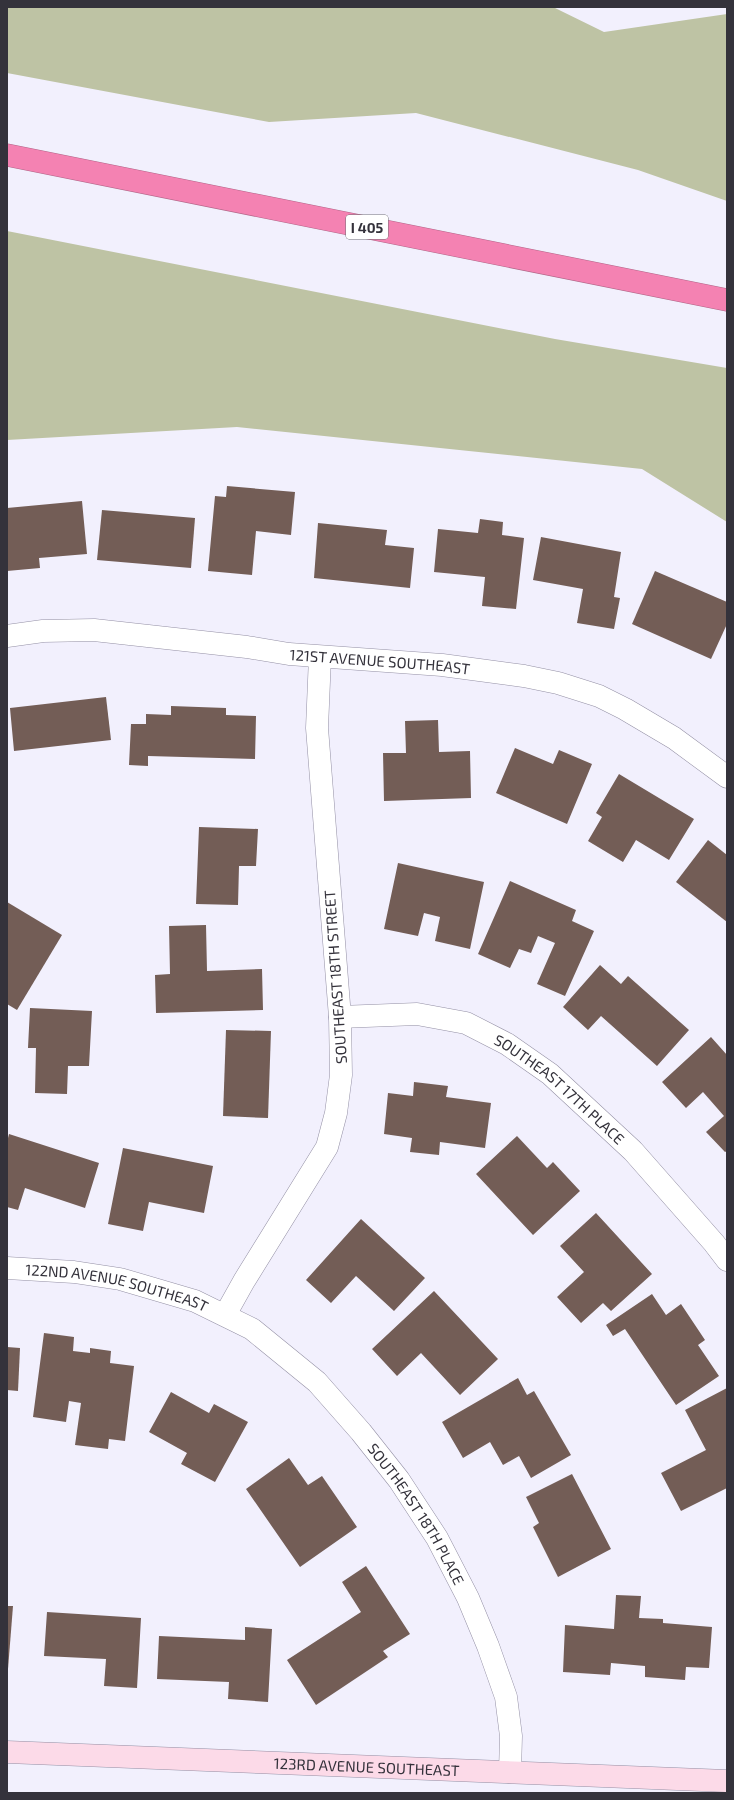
<svg xmlns="http://www.w3.org/2000/svg" width="734" height="1800" font-family="'Exo 2',sans-serif">
<style>
.green{fill:#bec3a4}
.building{fill:#735d56}
.lines{fill:none;stroke-linecap:round;stroke-linejoin:round}
.street-casing{stroke:#9490a5;stroke-width:23}
.secondary-casing{stroke:#9490a5;stroke-width:23}
.highway-casing{stroke:#b16688;stroke-width:23}
.street{stroke:#fff;stroke-width:22}
.secondary{stroke:#fcdae8;stroke-width:22}
.highway{stroke:#f482b2;stroke-width:22}
.labels{text-anchor:middle;dominant-baseline:central;stroke-width:4;stroke-linejoin:round;paint-order:stroke}
.shield{fill:#fff;stroke:#717076;stroke-width:1}
.shield-label{font-size:14px;font-weight:bold;fill:#34323b}
.street-label{font-size:15px;fill:#34323b;stroke:#fff}
</style>
<rect width="100%" height="100%" fill="#f2f0fd"/>
<!-- green -->
<g class="green">
<polygon points="7,7 553,7 604,32 727,14 727,201 638,170 416,113 269,122 7,73"/>
<polygon points="7,231 555,339 727,368 727,522 642,469 237,427 7,440"/>
</g>
<!-- building -->
<g class="building">
<polygon points="227,486 295,492 291,535 256,531 252,575 208,571 215,496 226,497"/>
<polygon points="82,501 87,554 39,558 40,568 7,571 7,508"/>
<polygon points="102,510 195,518 191,568 97,560"/>
<polygon points="480,519 503,522 502,535 524,538 516,609 482,606 485,577 434,572 438,529 478,533"/>
<polygon points="318,523 387,530 385,545 414,548 410,588 314,578"/>
<polygon points="541,537 621,552 614,597 620,598 614,629 577,623 583,589 533,580"/>
<polygon points="655,571 727,602 727,624 711,659 632,624"/>
<polygon points="106,697 111,740 14,751 10,708"/>
<polygon points="171,706 226,708 226,715 256,716 255,759 148,756 148,766 129,765 131,724 146,724 146,714 171,715"/>
<polygon points="438,720 439,752 470,751 471,798 384,801 383,753 406,753 405,721"/>
<polygon points="515,748 553,764 559,750 592,764 567,824 496,793"/>
<polygon points="619,774 694,819 669,860 636,840 623,862 588,841 602,817 596,813"/>
<polygon points="199,827 258,829 256,866 239,866 238,905 196,904"/>
<polygon points="708,840 727,855 727,922 676,882"/>
<polygon points="398,863 484,882 470,949 435,941 440,917 424,913 418,936 384,929"/>
<polygon points="510,881 576,910 572,921 594,931 565,996 537,984 555,943 538,936 531,953 519,949 510,968 478,954"/>
<polygon points="7,902 62,935 17,1010 7,1004"/>
<polygon points="206,925 207,971 262,969 263,1010 156,1013 155,975 170,974 169,926"/>
<polygon points="600,965 621,984 628,976 689,1030 657,1066 601,1016 588,1030 563,1007"/>
<polygon points="30,1008 92,1011 89,1066 68,1066 67,1094 35,1093 36,1048 28,1048"/>
<polygon points="226,1030 271,1031 268,1118 223,1116"/>
<polygon points="711,1037 727,1055 727,1151 725,1152 706,1132 724,1116 703,1092 686,1108 662,1082"/>
<polygon points="414,1082 448,1086 446,1097 491,1103 485,1148 440,1142 439,1155 410,1152 412,1138 384,1134 388,1093 413,1096"/>
<polygon points="9,1134 99,1163 85,1208 25,1188 18,1210 7,1207 7,1142"/>
<polygon points="517,1136 547,1168 553,1162 580,1191 533,1235 476,1174"/>
<polygon points="123,1148 213,1166 204,1213 149,1202 143,1231 108,1224"/>
<polygon points="596,1213 652,1274 611,1311 603,1303 581,1323 557,1297 584,1272 560,1246"/>
<polygon points="361,1219 425,1278 394,1311 356,1276 331,1303 306,1280"/>
<polygon points="434,1291 498,1359 460,1395 421,1353 397,1376 372,1349"/>
<polygon points="652,1294 666,1315 681,1304 705,1340 698,1345 719,1376 676,1405 625,1329 613,1336 606,1325"/>
<polygon points="44,1333 74,1337 73,1351 90,1353 90,1348 111,1351 110,1363 134,1366 125,1441 109,1439 108,1449 75,1445 81,1403 69,1401 66,1422 33,1417"/>
<polygon points="7,1347 20,1348 18,1391 7,1390"/>
<polygon points="518,1378 527,1395 534,1391 571,1455 531,1478 519,1456 503,1465 490,1442 463,1458 442,1422"/>
<polygon points="727,1388 727,1488 681,1511 661,1473 706,1450 685,1410"/>
<polygon points="171,1392 209,1413 214,1404 248,1422 215,1482 181,1464 187,1453 149,1432"/>
<polygon points="289,1458 308,1485 322,1476 357,1527 300,1567 246,1489"/>
<polygon points="572,1474 611,1549 558,1577 533,1527 539,1523 526,1497"/>
<polygon points="366,1566 410,1634 383,1651 388,1657 316,1705 287,1660 361,1612 342,1582"/>
<polygon points="616,1595 641,1596 639,1618 663,1619 663,1623 712,1627 709,1668 686,1667 685,1680 645,1677 645,1666 611,1663 610,1675 563,1672 565,1625 614,1629"/>
<polygon points="7,1606 13,1606 8,1669 7,1669"/>
<polygon points="47,1612 141,1618 137,1688 104,1686 106,1659 44,1656"/>
<polygon points="245,1627 272,1629 268,1702 228,1699 229,1682 157,1679 159,1636 245,1640"/>
</g>
<g class="lines">
<defs>
<g id="street">
<path id="s1" d="M7,636L43,631L94,630L247,647L289,654L442,665L524,676L558,683L599,696L625,709L674,738L727,777"/>
<path id="s2" d="M340,1017L417,1014L466,1023L507,1044L550,1074L633,1151L714,1243L727,1260"/>
<path id="s3" d="M7,1268L74,1272L120,1279L195,1301L252,1329L317,1382L361,1432L399,1480L437,1538L468,1598L488,1646L506,1697L511,1736L510,1772"/>
<polyline points="225,1315 244,1281 327,1147 336,1113 341,1075 340,1017 317,728 320,657"/>
</g>
<g id="secondary">
<path id="s4" d="M7,1752L727,1781"/>
</g>
<polyline id="highway" points="7,155 727,300"/>
</defs>
<!-- street casing -->
<use href="#street" class="street-casing"/>
<!-- secondary casing -->
<use href="#secondary" class="secondary-casing"/>
<!-- highway casing -->
<use href="#highway" class="highway-casing"/>
<!-- street -->
<use href="#street" class="street"/>
<!-- secondary -->
<use href="#secondary" class="secondary"/>
<!-- highway -->
<use href="#highway" class="highway"/>
</g>
<g class="labels">
<!-- shield labels -->
<rect class="shield" x="346" y="215" width="42" height="24" rx="3"/>
<g class="shield-label">
<text x="367" y="227">I 405</text>
</g>
<!-- street labels -->
<g class="street-label">
<text stroke="none"><textPath href="#s1" startOffset="375">121ST AVENUE SOUTHEAST</textPath></text>
<text transform="translate(335 977) rotate(-94)">SOUTHEAST 18TH STREET</text>
<text stroke="none"><textPath href="#s2" startOffset="242">SOUTHEAST 17TH PLACE</textPath></text>
<text stroke="none"><textPath href="#s3" startOffset="112">122ND AVENUE SOUTHEAST</textPath></text>
<text stroke="none"><textPath href="#s3" startOffset="505">SOUTHEAST 18TH PLACE</textPath></text>
<text stroke="none"><textPath href="#s4" startOffset="360">123RD AVENUE SOUTHEAST</textPath></text>
</g>
</g>
<!-- border -->
<rect width="734" height="1800" fill="none" stroke="#34323b" stroke-width="16"/>
</svg>
